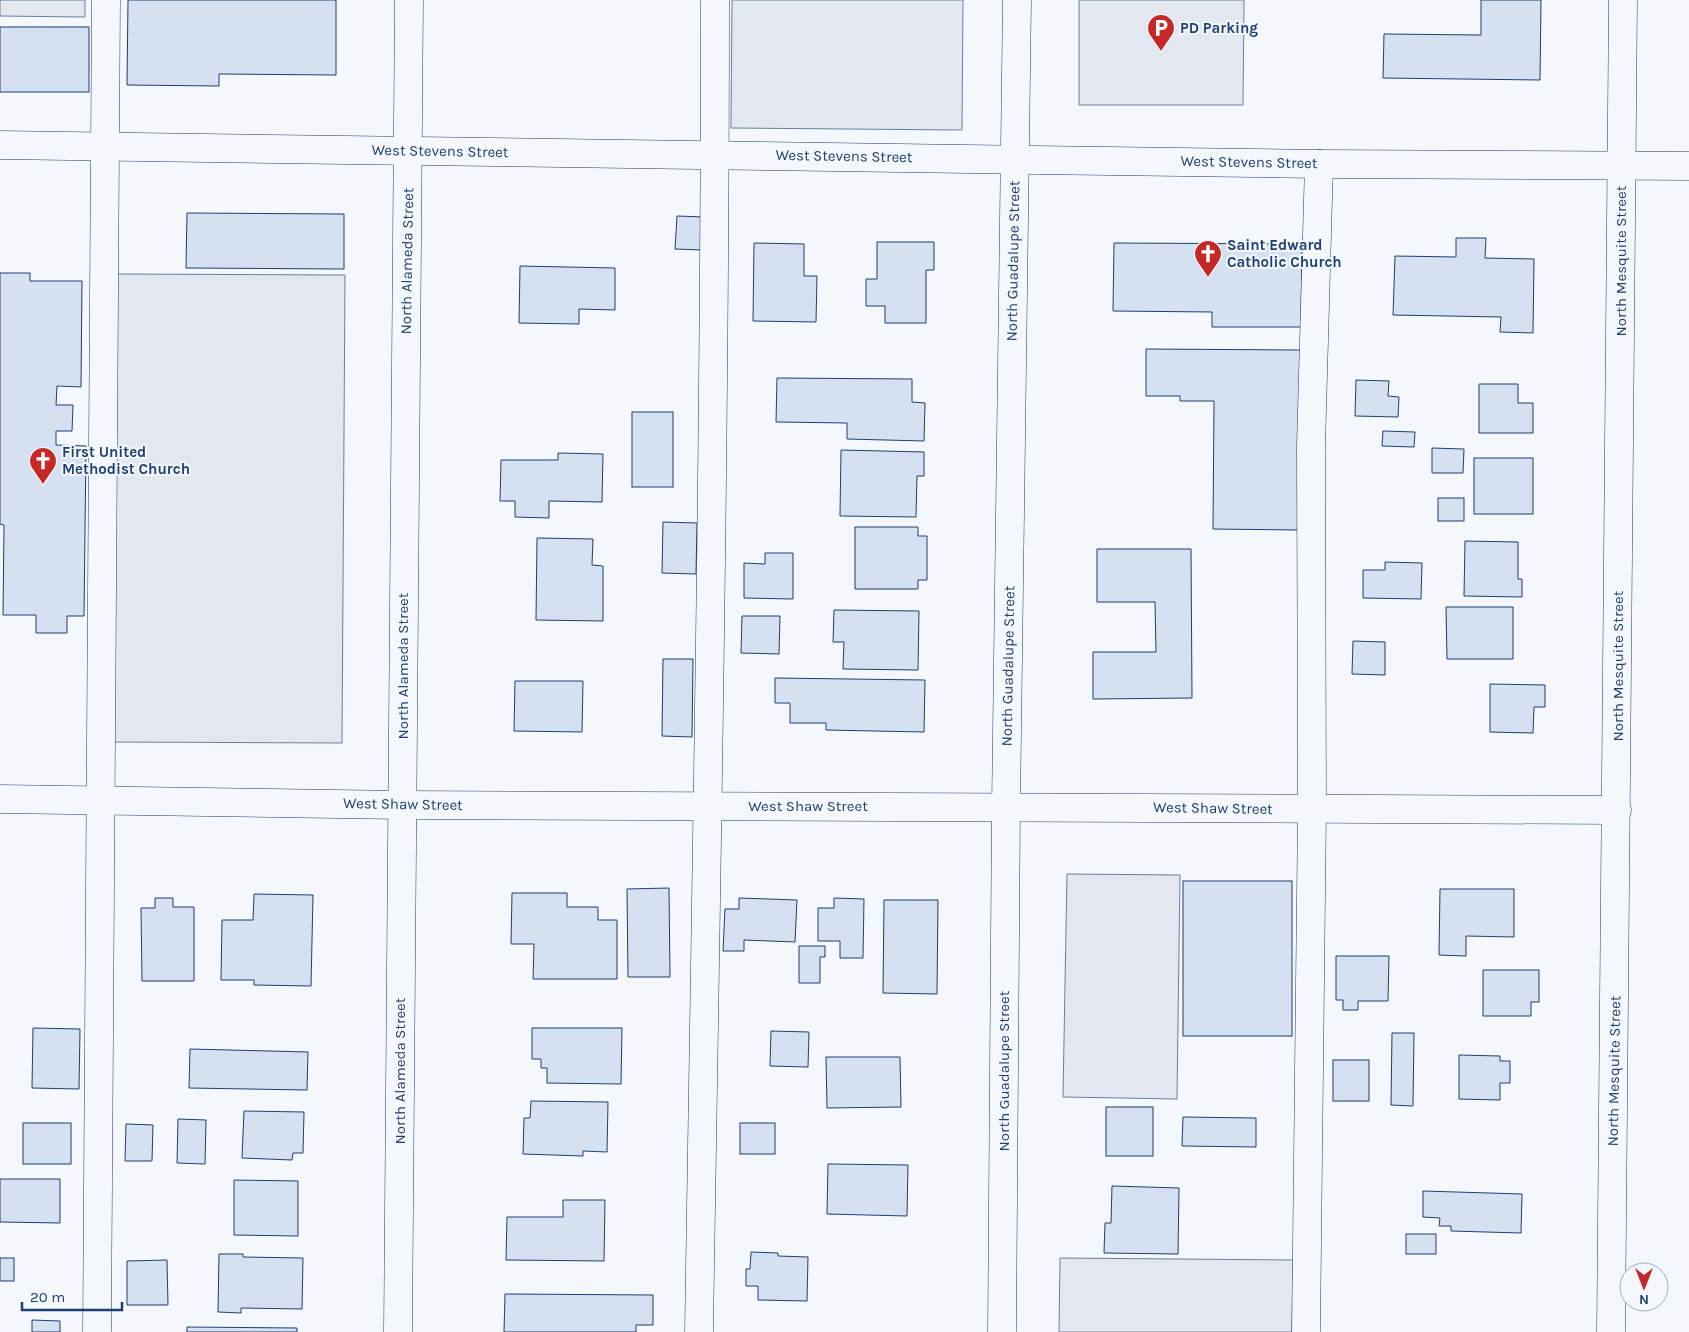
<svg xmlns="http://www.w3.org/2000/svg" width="1689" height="1332" font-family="Karla,sans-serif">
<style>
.parking{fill:#e3e8f0;stroke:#687fa3}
.building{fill:#d5e0f0;stroke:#1d3f73}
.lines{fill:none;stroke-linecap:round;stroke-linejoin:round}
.minor-casing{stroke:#1d3f73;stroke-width:29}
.minor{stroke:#f4f7fb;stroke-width:28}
.labels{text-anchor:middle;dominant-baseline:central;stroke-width:4;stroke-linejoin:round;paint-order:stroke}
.poi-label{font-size:15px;font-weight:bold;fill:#1d3f73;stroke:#f4f7fb;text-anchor:start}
.street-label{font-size:15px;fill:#1d3f73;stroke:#f4f7fb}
</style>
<rect width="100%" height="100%" fill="#f4f7fb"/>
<!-- parking -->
<g class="parking">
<polygon points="0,0 85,0 85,17 0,16"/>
<polygon points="732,0 963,0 962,130 731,128"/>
<polygon points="1079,0 1244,0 1243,105 1079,105"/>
<polygon points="114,274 345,275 342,743 112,742"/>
<polygon points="1067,874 1180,875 1177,1099 1063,1097"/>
<polygon points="1060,1258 1293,1260 1292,1332 1059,1332"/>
</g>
<!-- building -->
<g class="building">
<polygon points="128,0 336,0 336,75 219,74 219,86 127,85"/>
<polygon points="1481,0 1541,0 1540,80 1383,78 1384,34 1481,35"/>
<rect x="0" y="27" width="89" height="65"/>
<polygon points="187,213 344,214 344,269 186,268"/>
<polygon points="677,216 705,217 703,250 675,249"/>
<polygon points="1456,238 1486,238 1485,258 1534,259 1533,333 1500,332 1501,317 1393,315 1395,256 1456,257"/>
<polygon points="877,242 934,242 934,270 926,270 926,323 885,323 885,306 866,306 866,279 877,279"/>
<polygon points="754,243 804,244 804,276 817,276 816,322 753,321"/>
<polygon points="1114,243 1302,244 1301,327 1212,327 1212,312 1113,311"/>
<polygon points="520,266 615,268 615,310 579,309 579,324 519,323"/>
<polygon points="0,273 30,273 30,281 82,281 81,387 57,386 56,405 73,405 72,431 56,431 56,445 86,446 84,616 67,616 67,633 36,633 36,615 3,615 4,525 0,524"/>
<polygon points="1146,349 1300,350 1298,530 1213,529 1214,401 1180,401 1180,396 1146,396"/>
<polygon points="777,378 912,379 912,402 925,403 924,441 847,439 847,423 776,422"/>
<polygon points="1356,380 1389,381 1388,396 1399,397 1398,417 1355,416"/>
<polygon points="1479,384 1518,384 1518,403 1533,403 1533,433 1479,433"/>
<rect x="632" y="412" width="41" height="75"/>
<polygon points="1383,431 1415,432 1414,447 1382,446"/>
<polygon points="1432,448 1464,449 1463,473 1432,473"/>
<polygon points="841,450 924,452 924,476 917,476 916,517 840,516"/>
<polygon points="558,453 603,454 602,502 549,501 549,518 515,517 515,501 500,501 501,460 558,460"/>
<rect x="1474" y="458" width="59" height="56"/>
<rect x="1438" y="498" width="26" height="23"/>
<polygon points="663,522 697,523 696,574 662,573"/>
<polygon points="855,527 918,527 918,536 927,536 927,580 918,580 918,589 855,589"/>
<polygon points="537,538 593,539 592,565 603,566 603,621 536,620"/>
<polygon points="1465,541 1518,542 1518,579 1522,579 1522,597 1464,596"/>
<polygon points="1097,549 1191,549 1192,698 1093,699 1093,652 1156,652 1155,602 1097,602"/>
<polygon points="765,553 793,553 793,599 744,598 744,563 765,564"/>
<polygon points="1385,562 1422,563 1421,599 1363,598 1363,570 1385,570"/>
<polygon points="1446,607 1513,607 1513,659 1447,659"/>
<polygon points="834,610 919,611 918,670 843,669 844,642 833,642"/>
<polygon points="742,616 780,616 779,654 741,653"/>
<polygon points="1353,641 1385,642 1385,675 1352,674"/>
<polygon points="663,659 693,659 692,737 662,736"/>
<polygon points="775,678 925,680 924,732 826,730 826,723 790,723 790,703 775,703"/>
<polygon points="515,681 583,681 582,732 514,731"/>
<polygon points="1490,684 1545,685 1545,707 1534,707 1533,733 1490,732"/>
<rect x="1183" y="881" width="109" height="155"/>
<polygon points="669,888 670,977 628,977 627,889"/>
<polygon points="1440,889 1514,889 1514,937 1466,936 1466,956 1439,955"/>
<polygon points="512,893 567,893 567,907 598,907 598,920 617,920 617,979 533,979 534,944 511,944"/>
<polygon points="254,894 313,895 311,986 254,985 254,980 221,980 222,920 253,920"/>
<polygon points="155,898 173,898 173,907 194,907 194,981 142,981 141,908 155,908"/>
<polygon points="739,898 797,900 795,942 744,940 744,951 723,951 725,909 739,909"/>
<polygon points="834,898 864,899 863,958 840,958 840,941 818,941 818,908 834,908"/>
<polygon points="884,900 938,900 937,994 883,993"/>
<polygon points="799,946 825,946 825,957 820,957 820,983 799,983"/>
<polygon points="1336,956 1389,956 1388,1001 1358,1001 1358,1010 1343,1010 1343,1000 1336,1000"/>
<polygon points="1483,970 1539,970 1539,1002 1531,1002 1531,1016 1483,1016"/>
<polygon points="33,1028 80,1029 79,1089 32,1088"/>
<polygon points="532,1028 622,1028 621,1084 547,1083 547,1068 541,1068 541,1059 532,1059"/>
<polygon points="771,1031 809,1032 808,1067 770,1066"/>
<polygon points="1392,1033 1414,1033 1413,1106 1391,1105"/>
<polygon points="190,1049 308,1052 307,1090 189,1088"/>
<polygon points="1459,1055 1500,1056 1500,1061 1510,1061 1510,1083 1500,1083 1500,1100 1459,1099"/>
<polygon points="826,1057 900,1057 901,1107 827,1108"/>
<rect x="1333" y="1060" width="36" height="41"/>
<polygon points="531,1101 608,1102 607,1152 583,1151 583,1156 523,1154 524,1118 530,1118"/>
<rect x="1106" y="1107" width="47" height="49"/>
<polygon points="244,1111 304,1112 303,1153 293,1153 292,1160 242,1158"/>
<polygon points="1183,1117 1256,1118 1256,1147 1182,1146"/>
<polygon points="178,1119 206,1120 205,1164 177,1163"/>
<rect x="23" y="1123" width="48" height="41"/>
<rect x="740" y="1123" width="35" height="31"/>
<polygon points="126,1124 153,1125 152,1161 125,1161"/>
<polygon points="828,1164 908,1165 907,1216 827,1214"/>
<polygon points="0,1179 60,1179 60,1223 0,1222"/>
<polygon points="234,1180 298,1181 298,1236 234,1235"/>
<polygon points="1112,1186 1179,1188 1178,1254 1104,1253 1105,1223 1111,1223"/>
<polygon points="1423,1191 1522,1194 1521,1233 1451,1231 1451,1226 1439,1226 1440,1218 1423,1217"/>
<polygon points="563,1200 605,1200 604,1261 506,1260 507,1217 563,1217"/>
<rect x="1406" y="1234" width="30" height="20"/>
<polygon points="751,1252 778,1253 778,1256 808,1257 807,1301 758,1300 758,1286 746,1286 746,1269 750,1269"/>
<polygon points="219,1254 243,1254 243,1257 303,1258 302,1309 241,1308 241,1313 218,1312"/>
<rect x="0" y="1258" width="14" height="23"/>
<polygon points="167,1260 168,1305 127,1305 127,1261"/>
<polygon points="505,1294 653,1295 653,1325 636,1325 636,1332 504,1332"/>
<polygon points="32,1320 60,1321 60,1332 32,1332"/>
<polygon points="187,1327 297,1328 297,1332 187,1332"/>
</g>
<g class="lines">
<defs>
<g id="minor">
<polyline points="0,145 1319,164 1689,166"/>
<polyline points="0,799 402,805 1617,810"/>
<polyline points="97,1332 106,0"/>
<polyline points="398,1332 409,0"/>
<path d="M699,1332C706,888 715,444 715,0"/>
<polyline points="1002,1332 1006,806 1017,0"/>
<polyline points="1306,1332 1312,809 1311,446 1319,164"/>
<polyline points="1611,1332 1623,0"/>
</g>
</defs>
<!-- minor casing -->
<use href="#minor" class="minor-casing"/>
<!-- minor -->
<use href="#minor" class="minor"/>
</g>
<!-- icons -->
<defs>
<symbol id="parking-pin" viewBox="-11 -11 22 30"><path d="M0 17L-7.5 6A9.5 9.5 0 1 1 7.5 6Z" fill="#c62828" stroke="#f4f7fb"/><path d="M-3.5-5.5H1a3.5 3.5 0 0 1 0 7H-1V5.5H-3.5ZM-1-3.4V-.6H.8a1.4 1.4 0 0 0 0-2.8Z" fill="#fff"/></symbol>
<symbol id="church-pin" viewBox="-11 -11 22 30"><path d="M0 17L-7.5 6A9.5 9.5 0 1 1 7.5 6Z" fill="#c62828" stroke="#f4f7fb"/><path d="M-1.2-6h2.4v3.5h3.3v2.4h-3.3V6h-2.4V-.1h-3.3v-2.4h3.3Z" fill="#fff"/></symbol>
</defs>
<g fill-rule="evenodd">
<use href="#parking-pin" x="1145" y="12" width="32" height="43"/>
<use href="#church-pin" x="1192" y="238" width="32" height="43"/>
<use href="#church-pin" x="27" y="445" width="32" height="43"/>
</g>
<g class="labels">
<!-- poi labels -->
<g class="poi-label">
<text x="1180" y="28">PD Parking</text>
<text x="1227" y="245">Saint Edward<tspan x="1227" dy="17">Catholic Church</tspan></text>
<text x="62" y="452">First United<tspan x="62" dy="17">Methodist Church</tspan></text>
</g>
<!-- street labels -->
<g class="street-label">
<text transform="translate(440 151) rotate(1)">West Stevens Street</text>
<text transform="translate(844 156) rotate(1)">West Stevens Street</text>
<text transform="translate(1249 162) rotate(1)">West Stevens Street</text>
<text transform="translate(407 261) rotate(-89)">North Alameda Street</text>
<text transform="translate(1013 261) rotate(-89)">North Guadalupe Street</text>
<text transform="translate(1621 261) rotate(-90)">North Mesquite Street</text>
<text transform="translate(403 666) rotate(-90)">North Alameda Street</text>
<text transform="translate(1008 666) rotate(-89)">North Guadalupe Street</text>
<text transform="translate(1618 666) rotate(-90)">North Mesquite Street</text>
<text transform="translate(403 804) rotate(1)">West Shaw Street</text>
<text x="808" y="806">West Shaw Street</text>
<text transform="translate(1213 808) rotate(1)">West Shaw Street</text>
<text transform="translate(400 1071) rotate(-90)">North Alameda Street</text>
<text transform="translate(1004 1071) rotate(-90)">North Guadalupe Street</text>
<text transform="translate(1614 1071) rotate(-89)">North Mesquite Street</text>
</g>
</g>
<!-- north arrow -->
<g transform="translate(1644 1287) rotate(180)"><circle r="24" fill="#f4f7fb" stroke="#9eadc5"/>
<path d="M0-4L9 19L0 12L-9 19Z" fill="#c62828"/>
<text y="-8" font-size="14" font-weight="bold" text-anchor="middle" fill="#1d3f73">N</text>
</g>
<!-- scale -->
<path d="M22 1302v8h100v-8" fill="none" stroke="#1d3f73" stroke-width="2.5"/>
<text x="30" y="1302" font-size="15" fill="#1d3f73" stroke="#f4f7fb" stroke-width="4" paint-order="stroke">20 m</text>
</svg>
